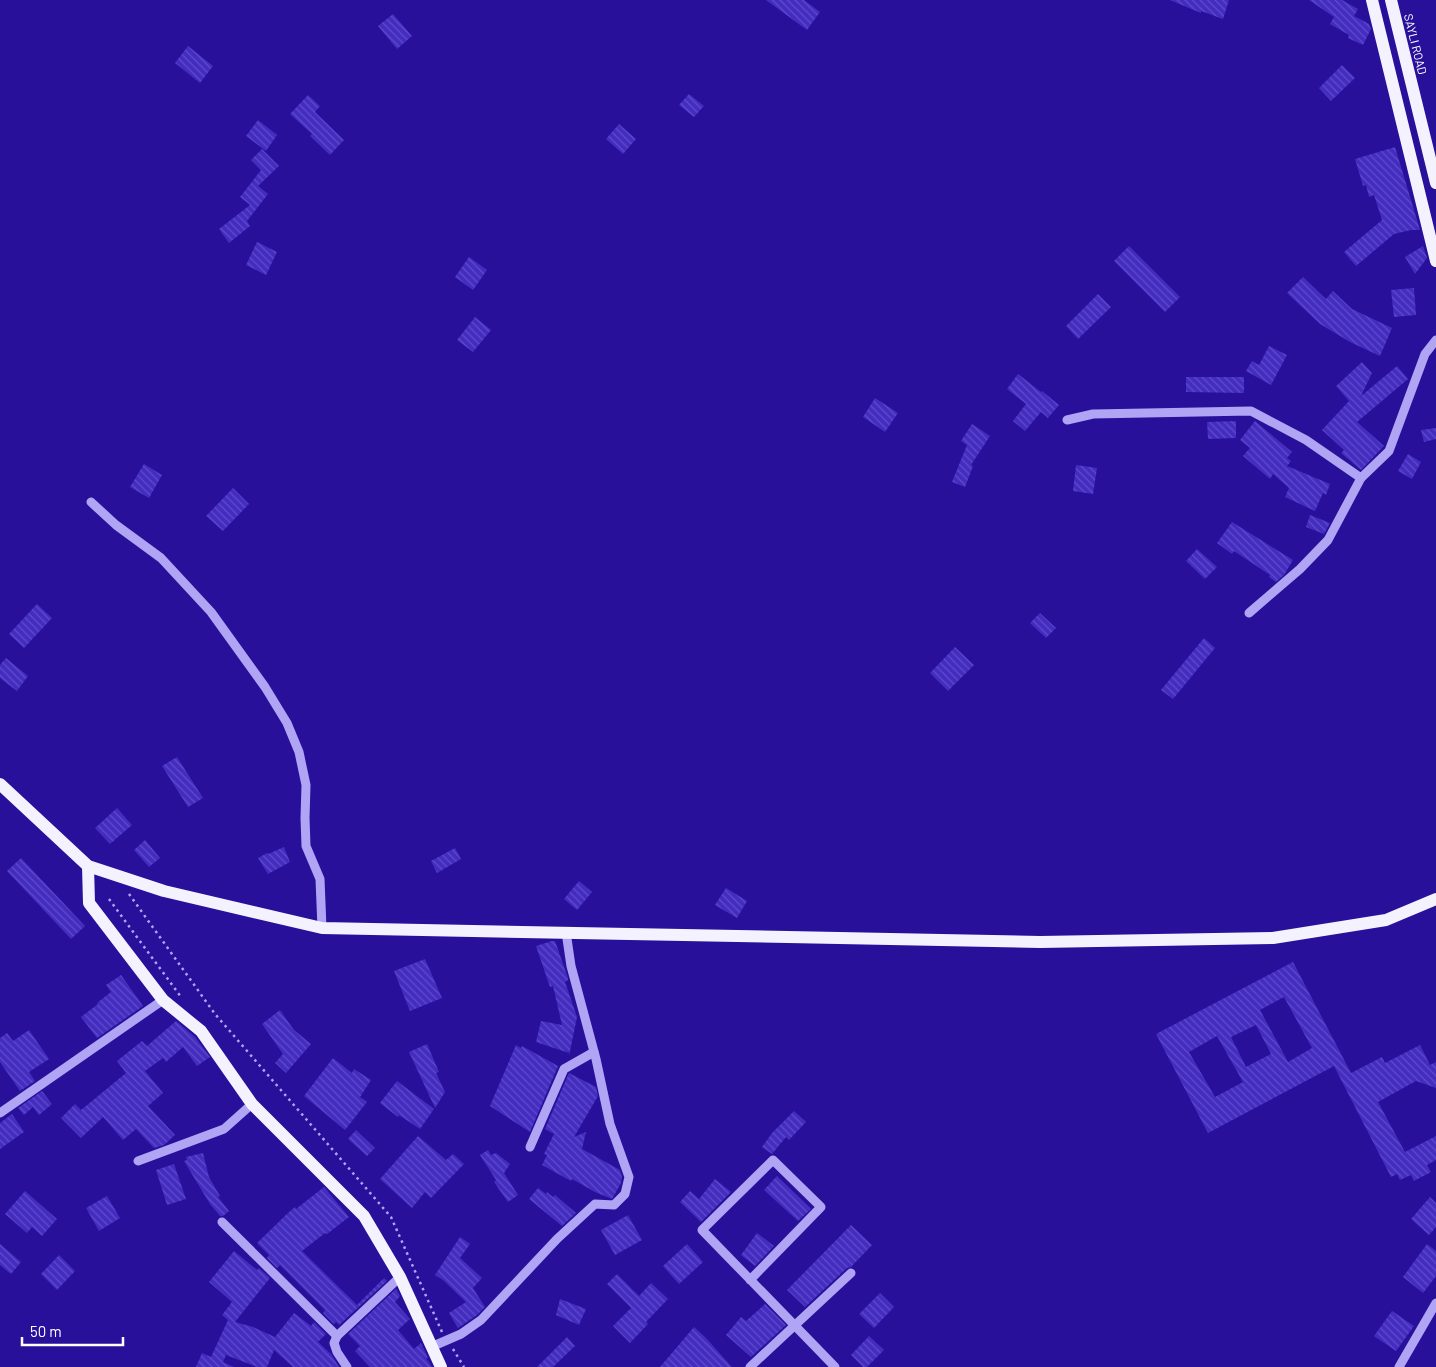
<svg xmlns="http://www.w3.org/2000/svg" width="1436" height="1367" font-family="Barlow,sans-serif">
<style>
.building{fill:url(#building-back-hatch);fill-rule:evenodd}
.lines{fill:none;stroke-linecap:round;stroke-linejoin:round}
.path{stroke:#b0a4f5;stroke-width:2.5;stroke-dasharray:2.5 4;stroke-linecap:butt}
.minor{stroke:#b0a4f5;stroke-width:9}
.major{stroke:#f5f2ff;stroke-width:12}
.labels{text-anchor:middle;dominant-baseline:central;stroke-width:4;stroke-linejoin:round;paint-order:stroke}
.street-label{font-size:12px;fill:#fff;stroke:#28109b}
</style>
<defs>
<pattern id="building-back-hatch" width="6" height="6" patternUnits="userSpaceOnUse" patternTransform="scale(1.25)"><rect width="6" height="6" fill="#432cbf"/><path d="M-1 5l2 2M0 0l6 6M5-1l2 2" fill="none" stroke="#5f4cc9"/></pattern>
</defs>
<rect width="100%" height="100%" fill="#28109b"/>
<!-- building -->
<g class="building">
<polygon points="766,0 804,0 820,12 807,30"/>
<polygon points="1170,0 1229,0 1223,19 1201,11 1201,13"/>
<polygon points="1309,0 1342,0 1358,9 1354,16 1369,24 1371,29 1363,45 1348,38 1349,35 1330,24 1334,17"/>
<polygon points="393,14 412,36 397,49 378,26"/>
<polygon points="188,46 213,66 200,83 175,63"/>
<polygon points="1342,65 1355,78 1331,101 1319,88"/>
<polygon points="689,94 704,106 694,117 679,105"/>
<polygon points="308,95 320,106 315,112 344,140 330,155 310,136 312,134 290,114"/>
<polygon points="258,120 277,135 266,151 246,136"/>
<polygon points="619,124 636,139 623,154 606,139"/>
<polygon points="1395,147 1420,230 1411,230 1394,234 1356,266 1344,252 1382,220 1374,195 1369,197 1366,185 1363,186 1355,159"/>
<polygon points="262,149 279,166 258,186 268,194 247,221 250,226 229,243 219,229 250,205 240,197 261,170 251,160"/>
<polygon points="257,242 277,252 266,275 246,265"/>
<polygon points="1129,246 1180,297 1165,312 1114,261"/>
<polygon points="1423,246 1427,258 1415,274 1405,257"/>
<polygon points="469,257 487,270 473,290 455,277"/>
<polygon points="1303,277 1326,299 1333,291 1352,309 1392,328 1380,356 1350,342 1320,324 1287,293"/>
<polygon points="1414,288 1416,315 1394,317 1391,290"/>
<polygon points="1098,294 1111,307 1078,339 1066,326"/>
<polygon points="475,317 491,330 473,352 457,340"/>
<polygon points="1269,346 1287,355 1271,385 1246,371 1252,361 1259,365"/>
<polygon points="1362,362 1372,373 1361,396 1397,366 1408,379 1357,422 1384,446 1361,470 1341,453 1344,450 1322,430 1349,401 1336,386"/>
<polygon points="1018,374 1041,392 1042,391 1059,405 1048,418 1041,412 1025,431 1013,421 1026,404 1007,389"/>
<polygon points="1186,377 1244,377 1244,393 1186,392"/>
<polygon points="875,398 898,413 885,432 863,417"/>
<polygon points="1236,421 1236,438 1208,439 1207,422"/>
<polygon points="1255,421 1292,452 1287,458 1291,461 1287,466 1330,484 1326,495 1323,493 1315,511 1285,497 1289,488 1273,474 1270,479 1243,456 1250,448 1240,440"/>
<polygon points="972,424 990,436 971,465 973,466 965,487 952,482 967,445 961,441"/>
<polygon points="1436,428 1436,439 1424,442 1421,430"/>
<polygon points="1408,454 1421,462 1412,479 1398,471"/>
<polygon points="144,464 162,475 149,498 130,487"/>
<polygon points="1076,465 1097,468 1093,494 1073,491"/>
<polygon points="233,488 249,504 223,531 206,516"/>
<polygon points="1310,515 1330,523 1324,534 1306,527"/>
<polygon points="1232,522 1293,560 1284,575 1276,582 1269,577 1270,575 1234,551 1232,554 1217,543"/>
<polygon points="1197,549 1217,567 1205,579 1186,561"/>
<polygon points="37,604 52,618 24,648 9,634"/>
<polygon points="1040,613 1056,628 1046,638 1030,623"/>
<polygon points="1204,638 1215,648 1173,699 1161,690"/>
<polygon points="955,647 974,665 948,691 930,673"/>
<polygon points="6,658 28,676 17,691 0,678 0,665"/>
<polygon points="177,757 203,798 188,807 162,766"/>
<polygon points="117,808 132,825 110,844 95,828"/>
<polygon points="145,840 160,858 149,867 134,850"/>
<polygon points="284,847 290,862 268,874 258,858 267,853 268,854"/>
<polygon points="455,848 461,859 437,873 431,861"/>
<polygon points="21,858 85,926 71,939 7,871"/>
<polygon points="579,881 592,892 577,910 564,899"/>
<polygon points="726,888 747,901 737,918 715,905"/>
<polygon points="552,941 555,941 568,978 568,980 565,982 577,1017 569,1056 569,1053 536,1042 541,1021 562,1025 553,986 550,987 536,946"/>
<polygon points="425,959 442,998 410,1011 394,971"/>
<path d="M1293,962L1351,1073L1382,1057L1385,1063L1420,1045L1430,1065L1436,1062V1088L1416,1081L1378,1102L1405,1152L1436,1136V1160L1427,1165L1431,1172L1414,1181L1411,1175L1400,1180L1397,1174L1391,1177L1334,1066L1208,1133L1156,1034ZM1284,997L1312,1048L1288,1062L1260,1010ZM1256,1025L1271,1054L1246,1067L1231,1037ZM1217,1036L1243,1082L1215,1097L1189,1052Z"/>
<polygon points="121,975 143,1006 97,1038 81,1017 98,1004 97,1003 111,992 106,985"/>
<polygon points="280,1010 294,1030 311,1044 286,1073 275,1063 283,1054 262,1024"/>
<polygon points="176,1021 195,1037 210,1057 197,1066 183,1047 166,1062 163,1058 145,1071 163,1093 148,1106 175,1135 164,1145 154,1148 136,1129 123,1140 103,1117 81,1138 61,1118 75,1104 81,1110 126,1073 117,1061 142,1041 147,1046"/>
<polygon points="29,1030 49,1059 29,1072 35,1081 20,1091 0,1062 0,1038 7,1033 13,1041"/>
<polygon points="427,1044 439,1072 436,1073 445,1092 435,1108 409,1052"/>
<polygon points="516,1045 521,1048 522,1046 558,1066 530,1132 490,1106"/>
<polygon points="333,1058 352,1073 354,1069 371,1080 360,1097 367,1102 345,1130 304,1096"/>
<polygon points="569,1073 596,1087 598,1096 574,1137 586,1132 582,1149 620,1170 622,1177 621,1183 612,1199 595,1192 572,1179 571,1181 542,1165 547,1155 544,1154 554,1134 545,1129"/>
<polygon points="397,1081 434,1109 420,1129 399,1115 398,1117 380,1103"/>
<polygon points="42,1091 52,1104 39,1115 33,1107 24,1115 18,1108"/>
<polygon points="794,1111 806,1122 789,1140 786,1137 772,1154 762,1147 772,1133"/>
<polygon points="12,1114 24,1132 0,1149 0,1123"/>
<polygon points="356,1130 375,1148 367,1156 348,1139"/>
<polygon points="418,1136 446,1160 453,1154 464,1164 431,1198 425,1192 412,1208 380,1179"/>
<polygon points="488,1150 491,1155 496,1153 510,1164 504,1173 518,1195 508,1202 494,1182 496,1180 480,1155"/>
<polygon points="203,1153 209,1177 220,1196 218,1197 229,1211 223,1216 220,1216 210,1204 184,1161 187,1160 186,1157"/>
<polygon points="174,1164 186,1199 167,1205 156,1170"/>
<polygon points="777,1176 811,1209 798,1221 764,1190"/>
<polygon points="715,1179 731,1192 701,1222 680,1202 690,1191 699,1199"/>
<polygon points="324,1187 349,1217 327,1234 325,1233 302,1251 357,1305 384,1278 387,1281 339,1325 336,1322 334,1324 323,1313 325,1310 280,1265 277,1268 267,1258 269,1255 257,1243 288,1213 295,1207 296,1209"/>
<polygon points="538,1188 546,1194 547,1192 553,1197 555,1195 576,1213 562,1226 529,1199"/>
<polygon points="25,1191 57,1219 42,1236 32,1227 27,1233 5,1214"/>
<polygon points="107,1196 120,1218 99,1231 86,1208"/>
<polygon points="1430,1197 1436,1203 1436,1227 1429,1235 1411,1219"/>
<polygon points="628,1215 642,1240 615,1255 601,1230"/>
<polygon points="851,1225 872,1245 851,1267 847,1268 805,1307 787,1290"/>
<polygon points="757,1233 774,1246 755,1266 741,1255"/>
<polygon points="460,1237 470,1244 460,1258 482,1278 473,1288 485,1307 477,1315 458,1328 449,1313 466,1302 443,1280 435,1275"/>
<polygon points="0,1244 21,1262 11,1274 0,1265"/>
<polygon points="687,1244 703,1262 679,1284 663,1266"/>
<polygon points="1427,1244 1436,1251 1436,1276 1423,1293 1403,1277"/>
<polygon points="234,1251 257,1270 259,1268 270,1278 235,1322 253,1327 275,1337 294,1313 311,1326 314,1322 326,1334 318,1342 331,1354 339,1367 293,1367 274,1350 267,1367 257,1367 226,1355 223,1362 234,1367 196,1367 202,1353 211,1357 228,1320 222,1315 232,1302 209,1282"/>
<polygon points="59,1255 75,1271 57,1290 41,1274"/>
<polygon points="617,1274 639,1296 651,1283 668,1299 646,1322 648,1324 630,1343 613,1326 631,1308 607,1284"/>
<polygon points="396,1289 400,1296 395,1302 410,1319 398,1330 414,1349 421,1343 428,1358 426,1358 432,1367 370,1367 355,1351 360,1346 348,1334"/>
<polygon points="880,1293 894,1307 874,1328 859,1314"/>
<polygon points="560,1299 586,1309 579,1325 556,1315"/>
<polygon points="765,1304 786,1325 751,1357 726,1335 741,1317 746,1321"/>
<polygon points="1392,1311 1414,1326 1396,1351 1374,1336"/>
<polygon points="694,1327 705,1337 732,1367 660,1367"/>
<polygon points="869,1336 884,1350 867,1367 863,1367 851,1355"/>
<polygon points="567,1337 575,1346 553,1367 537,1367"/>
</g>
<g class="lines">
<!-- path -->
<g class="path">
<polyline points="129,894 215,1014 391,1217 442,1332"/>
<polyline points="109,899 181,997"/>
<polyline points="453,1349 464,1367"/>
</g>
<!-- minor -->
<g class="minor">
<polyline points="1067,420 1093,414 1251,411 1306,440 1361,478"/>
<polyline points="91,502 116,525 161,558 211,612 265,687 287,723 299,752 306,785 305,818 306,846 320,879 322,928"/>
<polyline points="1249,613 1300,569 1328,540 1361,478 1389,451 1425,354 1436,340"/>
<polyline points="0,1113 163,1000"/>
<polyline points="530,1147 564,1069 594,1052"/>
<polyline points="138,1161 224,1129 252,1104"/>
<polyline points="222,1222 337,1336 400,1277"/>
<polyline points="750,1280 821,1207 773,1160 702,1230 835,1367"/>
<polyline points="337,1336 334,1343 337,1352 347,1367"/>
<polyline points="431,1347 461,1334 481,1320 557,1239 595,1204 614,1205 625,1194 629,1177 610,1124 596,1059 571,966 566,932"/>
<polyline points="750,1367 851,1273"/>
<polyline points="1399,1367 1436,1303"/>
</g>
<!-- major -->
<g class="major">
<polyline points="1372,0 1436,261"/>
<polyline points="1391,0 1436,183"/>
<polyline points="0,784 88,866 164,891 322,928 1040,942 1273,938 1386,920 1436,899"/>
<polyline points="88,866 89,903 163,1000 201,1031 252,1104 364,1216 400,1277 441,1367"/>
</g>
</g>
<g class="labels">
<!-- street labels -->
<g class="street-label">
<text transform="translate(1416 44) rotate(76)">SAYLI ROAD</text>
</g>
</g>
<!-- scale -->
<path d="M22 1337v8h101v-8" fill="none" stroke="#ffffff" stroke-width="2.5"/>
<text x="30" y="1337" font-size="15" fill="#ffffff" stroke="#28109b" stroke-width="4" paint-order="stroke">50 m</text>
</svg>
